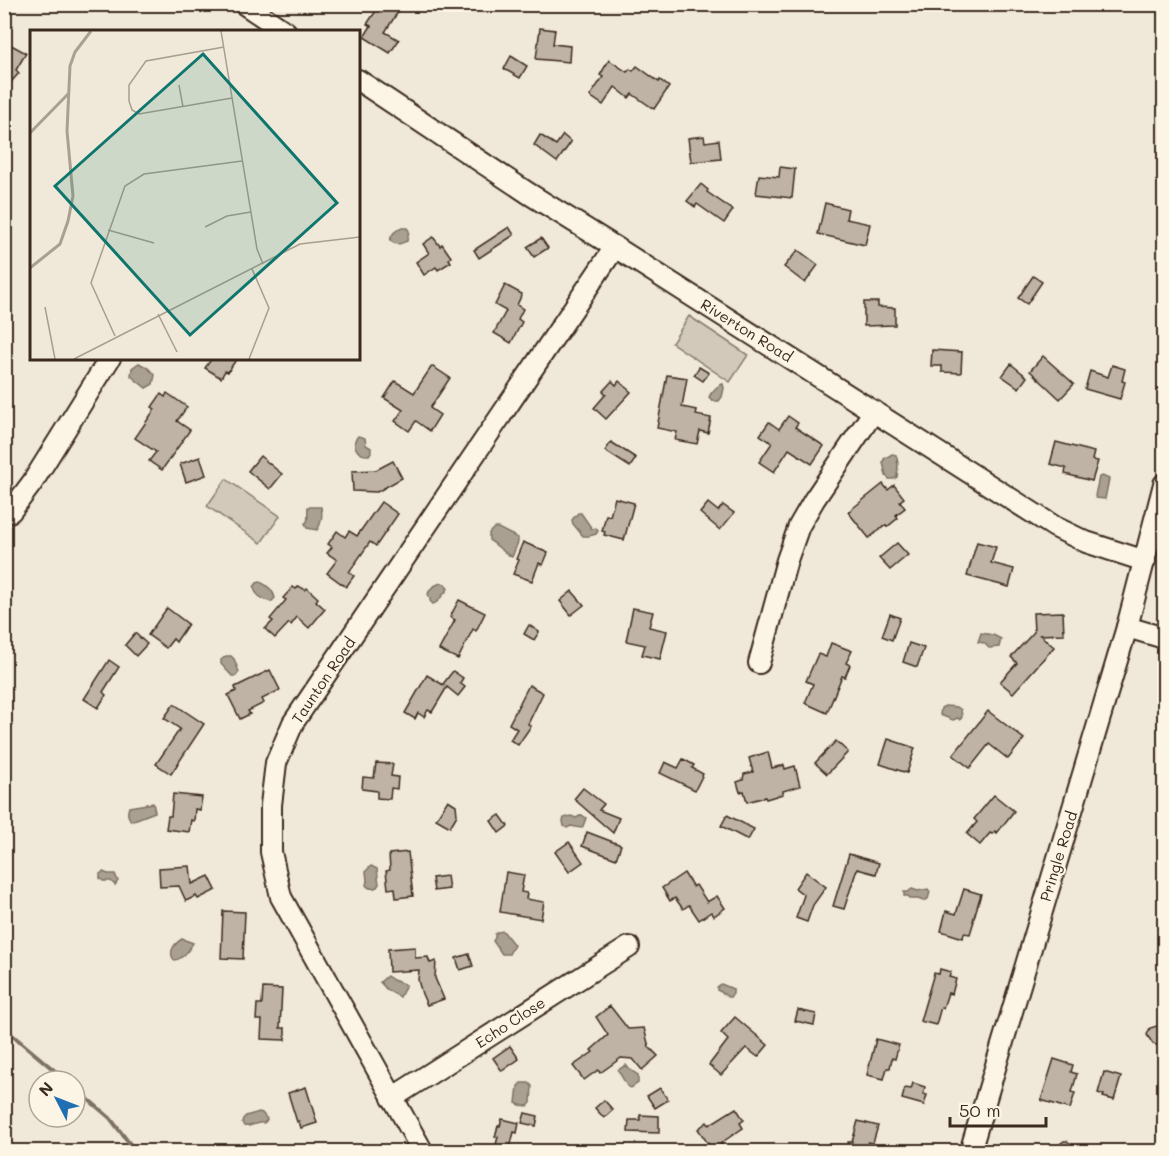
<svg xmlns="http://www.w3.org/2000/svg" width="1169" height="1156" font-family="Mali,sans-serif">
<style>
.green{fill:#d2c9ba;stroke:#867a6c;stroke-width:1.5}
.water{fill:#aaa091;stroke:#7e7163;stroke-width:1.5}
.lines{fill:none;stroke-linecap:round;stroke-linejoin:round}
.stream{stroke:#7e7163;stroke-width:4}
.building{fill:#beb3a4;stroke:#3b2a1e;stroke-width:1.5}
.minor-casing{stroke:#3b2a1e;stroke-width:24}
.minor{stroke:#fcf5e5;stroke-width:20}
.labels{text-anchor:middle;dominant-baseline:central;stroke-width:4.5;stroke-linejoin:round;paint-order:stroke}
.street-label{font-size:15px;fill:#3b2a1e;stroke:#fcf5e5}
.inset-river{fill:none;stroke:#aaa091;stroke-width:3}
.inset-road{fill:none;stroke:#a89d8e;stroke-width:1.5}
.view{fill:#0f766e;fill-opacity:0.15;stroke:#0f766e;stroke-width:3}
.inset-edge{fill:none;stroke:#3b2a1e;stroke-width:3}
</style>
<rect width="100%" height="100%" fill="#f0e9d9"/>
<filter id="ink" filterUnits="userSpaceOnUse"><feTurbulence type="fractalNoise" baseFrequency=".0167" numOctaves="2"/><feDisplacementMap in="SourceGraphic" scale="12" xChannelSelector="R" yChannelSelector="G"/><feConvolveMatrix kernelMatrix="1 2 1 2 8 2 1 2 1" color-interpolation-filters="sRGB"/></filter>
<g filter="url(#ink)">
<!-- green -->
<g class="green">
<polygon points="689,316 748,355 730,382 672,343"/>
<polygon points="226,479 280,516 261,543 207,506"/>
</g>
<!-- water -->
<g class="water">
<path d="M402,228H407L409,231L407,241C400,244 397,246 390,241C391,234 395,230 402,228Z"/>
<polygon points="139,363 148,368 155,375 153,384 146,388 131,376 132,368"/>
<path d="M723,384L724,388L722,397L719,401H713L709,397C711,392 718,385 723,384Z"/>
<path d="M358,436L365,438L366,445L371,448V452L369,455C360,456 353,449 355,440Z"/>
<path d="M892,454L896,455C899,462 898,469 897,477L894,479H889L886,476L883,462L884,459Z"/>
<polygon points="1102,476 1109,479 1105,499 1096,498 1095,496 1099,477"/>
<path d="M308,507H321C323,516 322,523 317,530L307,528L305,523L307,522C309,516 307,512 308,507Z"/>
<polygon points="578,513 581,513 592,529 596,528 598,531 596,534 589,536 583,536 573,524 572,520"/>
<path d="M494,528H498L518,538V542L512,557C506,555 496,544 489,540V533Z"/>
<path d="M260,582C267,585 273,590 275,598L271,602C263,600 255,595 254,587L257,583Z"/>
<path d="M441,583L445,584L448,589L437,602L433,604L430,601V598L428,596C428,589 435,585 441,583Z"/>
<polygon points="981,633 993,635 1001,639 999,647 989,648 984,643 978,642"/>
<polygon points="226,656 231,656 234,659 239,672 236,676 232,676 221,664 221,660"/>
<polygon points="945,706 957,707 961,710 962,717 960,720 958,718 953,720 940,715 941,708"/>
<path d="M153,803L155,812L131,821C127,815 127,813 129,807Z"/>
<polygon points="582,815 586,818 583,826 581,828 571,826 567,828 564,826 563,821 564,818 571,816 576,818"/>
<path d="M371,866L377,869L379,884L377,887C373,889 369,889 366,885L367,881L366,871Z"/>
<polygon points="103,872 108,874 115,874 118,881 115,885 111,881 103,881 100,878 100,874"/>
<polygon points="912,889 918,891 928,889 930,892 928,899 923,901 918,899 911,899 908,896 904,896 904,892 908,892"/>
<polygon points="503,931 514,945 509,954 502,954 493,941 495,938 495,934 498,932"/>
<path d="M182,939L193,943C189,950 182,960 174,960C168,952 174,944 182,939Z"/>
<polygon points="387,976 393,980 406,985 400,997 387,990 380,982"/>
<polygon points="721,984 733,989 733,994 730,997 728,997 721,992 717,990 717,987"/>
<polygon points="626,1065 629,1069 638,1075 638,1083 631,1088 627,1086 618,1070"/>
<polygon points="521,1083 529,1083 532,1086 531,1103 528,1106 520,1105 516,1103 518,1086"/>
<path d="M259,1112L262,1113L267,1119L266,1121L264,1123C256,1121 251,1128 244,1126L242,1122L243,1119L246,1116Z"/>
</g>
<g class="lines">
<!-- stream -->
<g class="stream">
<polyline points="4,1028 67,1081"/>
<polyline points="75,1088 110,1118 136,1152"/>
</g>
</g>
<!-- building -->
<g class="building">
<polygon points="366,4 403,4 385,32 399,40 390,53 364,37 371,26 367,24 376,11"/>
<polygon points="540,28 555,30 553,44 570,46 569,62 536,59"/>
<polygon points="4,41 26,53 16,70 19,73 4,90"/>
<polygon points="511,56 527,66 520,78 504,69"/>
<polygon points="609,60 627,72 630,69 633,71 637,66 659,82 660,80 669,87 654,109 632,94 629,98 615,87 603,105 590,96 603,77 600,75"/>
<polygon points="540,135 556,145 563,135 571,142 557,162 534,145"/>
<polygon points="704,136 705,142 719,140 721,159 691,162 688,138"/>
<polygon points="780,167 795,169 792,198 756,194 759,175 779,177"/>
<polygon points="701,184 708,190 707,192 733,210 724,223 697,204 695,207 687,201"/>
<polygon points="825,203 848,209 846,219 870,224 865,245 818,234"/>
<polygon points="509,227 514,235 479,258 474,250"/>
<polygon points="433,237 440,246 442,244 451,257 449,259 451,262 438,270 436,267 424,275 416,262 429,253 423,244"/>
<polygon points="541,238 548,248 534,257 527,247"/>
<polygon points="798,250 818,265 805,283 784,267"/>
<polygon points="1033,276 1042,282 1027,304 1018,298"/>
<polygon points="505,285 522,294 517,305 523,309 518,319 522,322 511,343 494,333 506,311 495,305"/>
<polygon points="864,302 878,302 878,307 895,308 895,325 864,326"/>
<polygon points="932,350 962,352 961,373 942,372 942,366 931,366"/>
<polygon points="1043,356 1074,384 1060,399 1030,371"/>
<polygon points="212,358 237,358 228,372 225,371 221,378 205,368"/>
<polygon points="1011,364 1027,377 1019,388 1002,376"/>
<polygon points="1112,365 1125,369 1122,381 1125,382 1120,399 1085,389 1090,371 1108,377"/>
<polygon points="432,366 450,378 430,408 440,415 430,431 416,421 409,431 395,421 403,410 384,398 395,381 414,393"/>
<polygon points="699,367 709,373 703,381 694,375"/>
<polygon points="667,375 687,378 682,407 697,410 696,415 711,418 708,433 700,431 697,444 675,440 677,432 657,428"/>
<polygon points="612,381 616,385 619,381 631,392 606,419 594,408 606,394 603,391"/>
<polygon points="167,393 187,407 177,421 190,430 162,470 149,461 156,452 135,438 155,409 152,407 161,394 165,397"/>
<polygon points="788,416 798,423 795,427 824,446 812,464 789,449 774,472 759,462 772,443 760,435 769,422 779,429"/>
<polygon points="611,442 636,458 630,467 605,451"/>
<polygon points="1056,442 1094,452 1092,460 1098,461 1092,481 1065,474 1066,468 1050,464"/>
<polygon points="260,456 282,474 270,489 248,471"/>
<polygon points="200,457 206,475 186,482 180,464"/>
<polygon points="393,461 402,478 377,492 353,491 352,471 376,470"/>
<polygon points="883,484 888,490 894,485 904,498 900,501 905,508 896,515 898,518 887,527 886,525 869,538 848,512"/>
<polygon points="615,498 634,503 624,540 604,535 605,532 602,531 606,515 610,516"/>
<polygon points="381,502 398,514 376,546 370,542 349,572 354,576 346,587 327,573 337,560 327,553 332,547 328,544 337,531 345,537 349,531 357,536"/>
<polygon points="708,503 718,511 723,505 734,513 720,530 700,513"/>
<polygon points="523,542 548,553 543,565 539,563 532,581 513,574 519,560 516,559"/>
<polygon points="977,542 996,547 991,563 1014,569 1009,587 967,576"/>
<polygon points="897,543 908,555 890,570 879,558"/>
<polygon points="299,586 305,590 307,588 318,598 316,601 325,609 309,628 297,617 291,625 289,623 275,638 265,629 273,621 270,619 286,600 283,598 293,587 296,589"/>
<polygon points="572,591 584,605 571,615 560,601"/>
<polygon points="459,600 485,613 476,631 473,629 458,659 439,650 455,620 450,617"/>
<polygon points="167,608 188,624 176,642 173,639 166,648 148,635"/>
<polygon points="633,608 653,612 649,627 667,631 660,659 642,655 645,645 626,641"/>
<polygon points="1063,612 1064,634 1040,635 1054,647 1013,693 1000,682 1017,663 1011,657 1034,632 1033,613"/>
<polygon points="890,614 900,618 892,640 882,636"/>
<polygon points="529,625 539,632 534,640 524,634"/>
<polygon points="135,633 147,644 136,656 125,645"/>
<polygon points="831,643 852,651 846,663 850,665 845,677 842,676 827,713 805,703 813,684 806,681 818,654 826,657"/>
<polygon points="909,643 924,648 917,667 903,662"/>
<polygon points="109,660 119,667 103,692 106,695 98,708 84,699"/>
<polygon points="270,670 280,690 262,699 264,703 248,711 250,714 240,719 228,695 236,691 235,687"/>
<polygon points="453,671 463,678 460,683 465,687 458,696 447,687 432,712 428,710 424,717 418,713 415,719 405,713 427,675 445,686 443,684"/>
<polygon points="529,685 543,693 528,724 531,726 518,745 510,740 517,729 509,724"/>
<polygon points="174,704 204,724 171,774 156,764 180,729 164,718"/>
<polygon points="988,711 1024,739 1008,759 989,744 970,768 953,755"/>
<polygon points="888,739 915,748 907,773 880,764"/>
<polygon points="836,741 848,752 827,774 815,763"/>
<polygon points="768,752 772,768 784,765 785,769 795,766 800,786 783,791 783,794 766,799 765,797 747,802 744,791 740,792 737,782 743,780 744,774 753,772 749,758"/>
<polygon points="683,759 694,765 692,768 703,774 695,790 660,773 665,762 678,768"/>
<polygon points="376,763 393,764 391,776 398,777 397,789 391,788 390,799 377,798 377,791 362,789 363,777 374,778"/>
<polygon points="583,788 604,804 599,810 619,818 613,833 574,799"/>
<polygon points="173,794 202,797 200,810 195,809 194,821 191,820 189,832 166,829 168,816 171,816"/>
<polygon points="994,795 1014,811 997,833 995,831 992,834 990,833 980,845 967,834 977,822 974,819"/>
<polygon points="448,800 456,805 457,815 450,827 436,819"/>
<polygon points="500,815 508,826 499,833 491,821"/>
<polygon points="727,815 754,829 748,840 721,826"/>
<polygon points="587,832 621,845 616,859 582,846"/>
<polygon points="569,842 583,862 569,872 555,852"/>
<polygon points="408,852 413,896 396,898 395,888 388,889 386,871 390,870 389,854"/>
<polygon points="849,854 879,863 876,874 857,869 844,909 833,906"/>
<polygon points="190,866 192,884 209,876 216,890 198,899 196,896 186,901 179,886 160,887 159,868"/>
<polygon points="506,872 524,875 521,892 527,893 526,899 544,902 541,919 500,912"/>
<polygon points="806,872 826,887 813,905 807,922 796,918 804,895 795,888"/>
<polygon points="684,873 693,887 696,885 707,902 717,896 725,908 714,916 711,912 699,920 689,905 683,909 675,898 670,901 662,888"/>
<polygon points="447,876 449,889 434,891 432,878"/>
<polygon points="964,889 981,894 973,921 974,921 970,934 964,933 963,938 941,931 946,911 956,914"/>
<polygon points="223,911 245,912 243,959 221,958"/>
<polygon points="415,947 415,958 428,957 430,963 436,961 435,978 444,999 427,1005 422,994 418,980 419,970 389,972 388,949"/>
<polygon points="469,954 473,966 460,970 456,958"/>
<polygon points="940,969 951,972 949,977 956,979 952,994 948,993 943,1008 941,1007 936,1025 920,1021 934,973 939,974"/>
<polygon points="263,988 282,989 280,1028 285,1028 285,1040 261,1039 262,1020 256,1020 257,1004 262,1004"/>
<polygon points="610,1006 628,1029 644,1028 649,1047 658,1056 642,1070 633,1059 621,1058 600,1073 598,1070 584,1080 573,1066 593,1052 591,1050 608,1035 596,1017"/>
<polygon points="798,1010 816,1014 814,1025 795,1021"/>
<polygon points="735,1017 768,1045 758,1057 746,1048 721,1075 709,1065 728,1040 721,1033"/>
<polygon points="1164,1024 1164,1047 1153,1044 1147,1035 1150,1028"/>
<polygon points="876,1039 899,1045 895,1059 892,1058 890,1068 887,1068 884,1079 867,1075"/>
<polygon points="510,1046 519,1059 502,1071 493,1058"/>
<polygon points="1054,1059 1073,1065 1071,1072 1077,1074 1072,1092 1075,1093 1070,1109 1041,1100"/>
<polygon points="1104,1072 1121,1077 1114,1100 1103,1097 1104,1095 1098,1093"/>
<polygon points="913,1083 925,1087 923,1094 927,1095 924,1105 902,1099 905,1088 911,1089"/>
<polygon points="306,1087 317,1123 301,1128 299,1121 297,1122 288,1093"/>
<polygon points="660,1088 668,1100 655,1108 647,1096"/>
<polygon points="604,1100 613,1110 604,1118 595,1108"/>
<polygon points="736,1108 744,1120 740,1123 743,1128 721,1143 722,1144 713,1151 698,1129 707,1122 709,1125"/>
<polygon points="525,1113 538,1116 536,1126 522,1123"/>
<polygon points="640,1115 659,1116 659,1133 628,1132 629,1120 640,1120"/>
<polygon points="502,1119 519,1123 517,1133 514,1132 509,1152 494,1152 498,1137 495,1137 498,1126 500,1126"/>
<polygon points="858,1121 878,1126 873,1143 868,1142 865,1152 846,1152 848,1142 852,1142"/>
<polygon points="1064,1141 1067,1141 1071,1144 1071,1152 1049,1152"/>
</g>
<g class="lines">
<defs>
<g id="minor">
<polyline points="244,4 286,32"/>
<polyline points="358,80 528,193 615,247 1055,527 1086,542 1145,561"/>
<polyline points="4,515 11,511 32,483 110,358"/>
<polyline points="1127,627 1164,638"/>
<polyline points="759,663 787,560 799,526 814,500 874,411"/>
<polyline points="392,1098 629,947"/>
<polyline points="423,1152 281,897 271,852 271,805 276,763 293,723 615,247"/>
<polyline points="970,1152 1127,627 1164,484"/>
</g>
</defs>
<!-- minor casing -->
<use href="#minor" class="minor-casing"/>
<!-- minor -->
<use href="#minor" class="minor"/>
</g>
</g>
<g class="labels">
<!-- street labels -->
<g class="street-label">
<text transform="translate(747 330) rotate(32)">Riverton Road</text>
<text transform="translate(323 680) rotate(-56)">Taunton Road</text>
<text transform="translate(1058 856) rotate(-73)">Pringle Road</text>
<text transform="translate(510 1022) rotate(-33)">Echo Close</text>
</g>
</g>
<!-- overview -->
<g transform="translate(30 30)">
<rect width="330" height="330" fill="#f0e9d9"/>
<path class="inset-river" d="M0,103L39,63M0,238L30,214L38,191L43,166L37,101L40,36L45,22L61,1"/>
<path class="inset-road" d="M191,1L227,219L233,234M194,17L116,31L99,55V71L102,80L109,84L202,68M149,55L153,77M175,197L197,186L221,182M78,200L124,213M15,277L25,329M128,284L147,322M85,306L61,253L95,156L114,144L212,131M44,329L270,214L330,207M219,329L239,278L222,239"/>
<path class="view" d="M173,24L307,173L160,305L25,156Z"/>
<rect width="330" height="330" class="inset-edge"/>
</g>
<!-- margin -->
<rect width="1169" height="1156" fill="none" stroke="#fcf5e5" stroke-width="24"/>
<rect x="12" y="12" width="1145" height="1132" fill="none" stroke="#3b2a1e" stroke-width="2" filter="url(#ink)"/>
<!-- north arrow -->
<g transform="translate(57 1099) rotate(312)"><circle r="28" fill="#fcf5e5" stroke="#afa495" stroke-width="1.5"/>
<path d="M0-4.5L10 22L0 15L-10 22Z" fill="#1f6fb2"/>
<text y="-9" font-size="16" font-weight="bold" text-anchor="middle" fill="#3b2a1e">N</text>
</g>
<!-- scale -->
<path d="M950 1117v9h96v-9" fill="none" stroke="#3b2a1e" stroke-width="3"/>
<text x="959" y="1117" font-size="18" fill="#3b2a1e" stroke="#fcf5e5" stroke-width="4.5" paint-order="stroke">50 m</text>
</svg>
